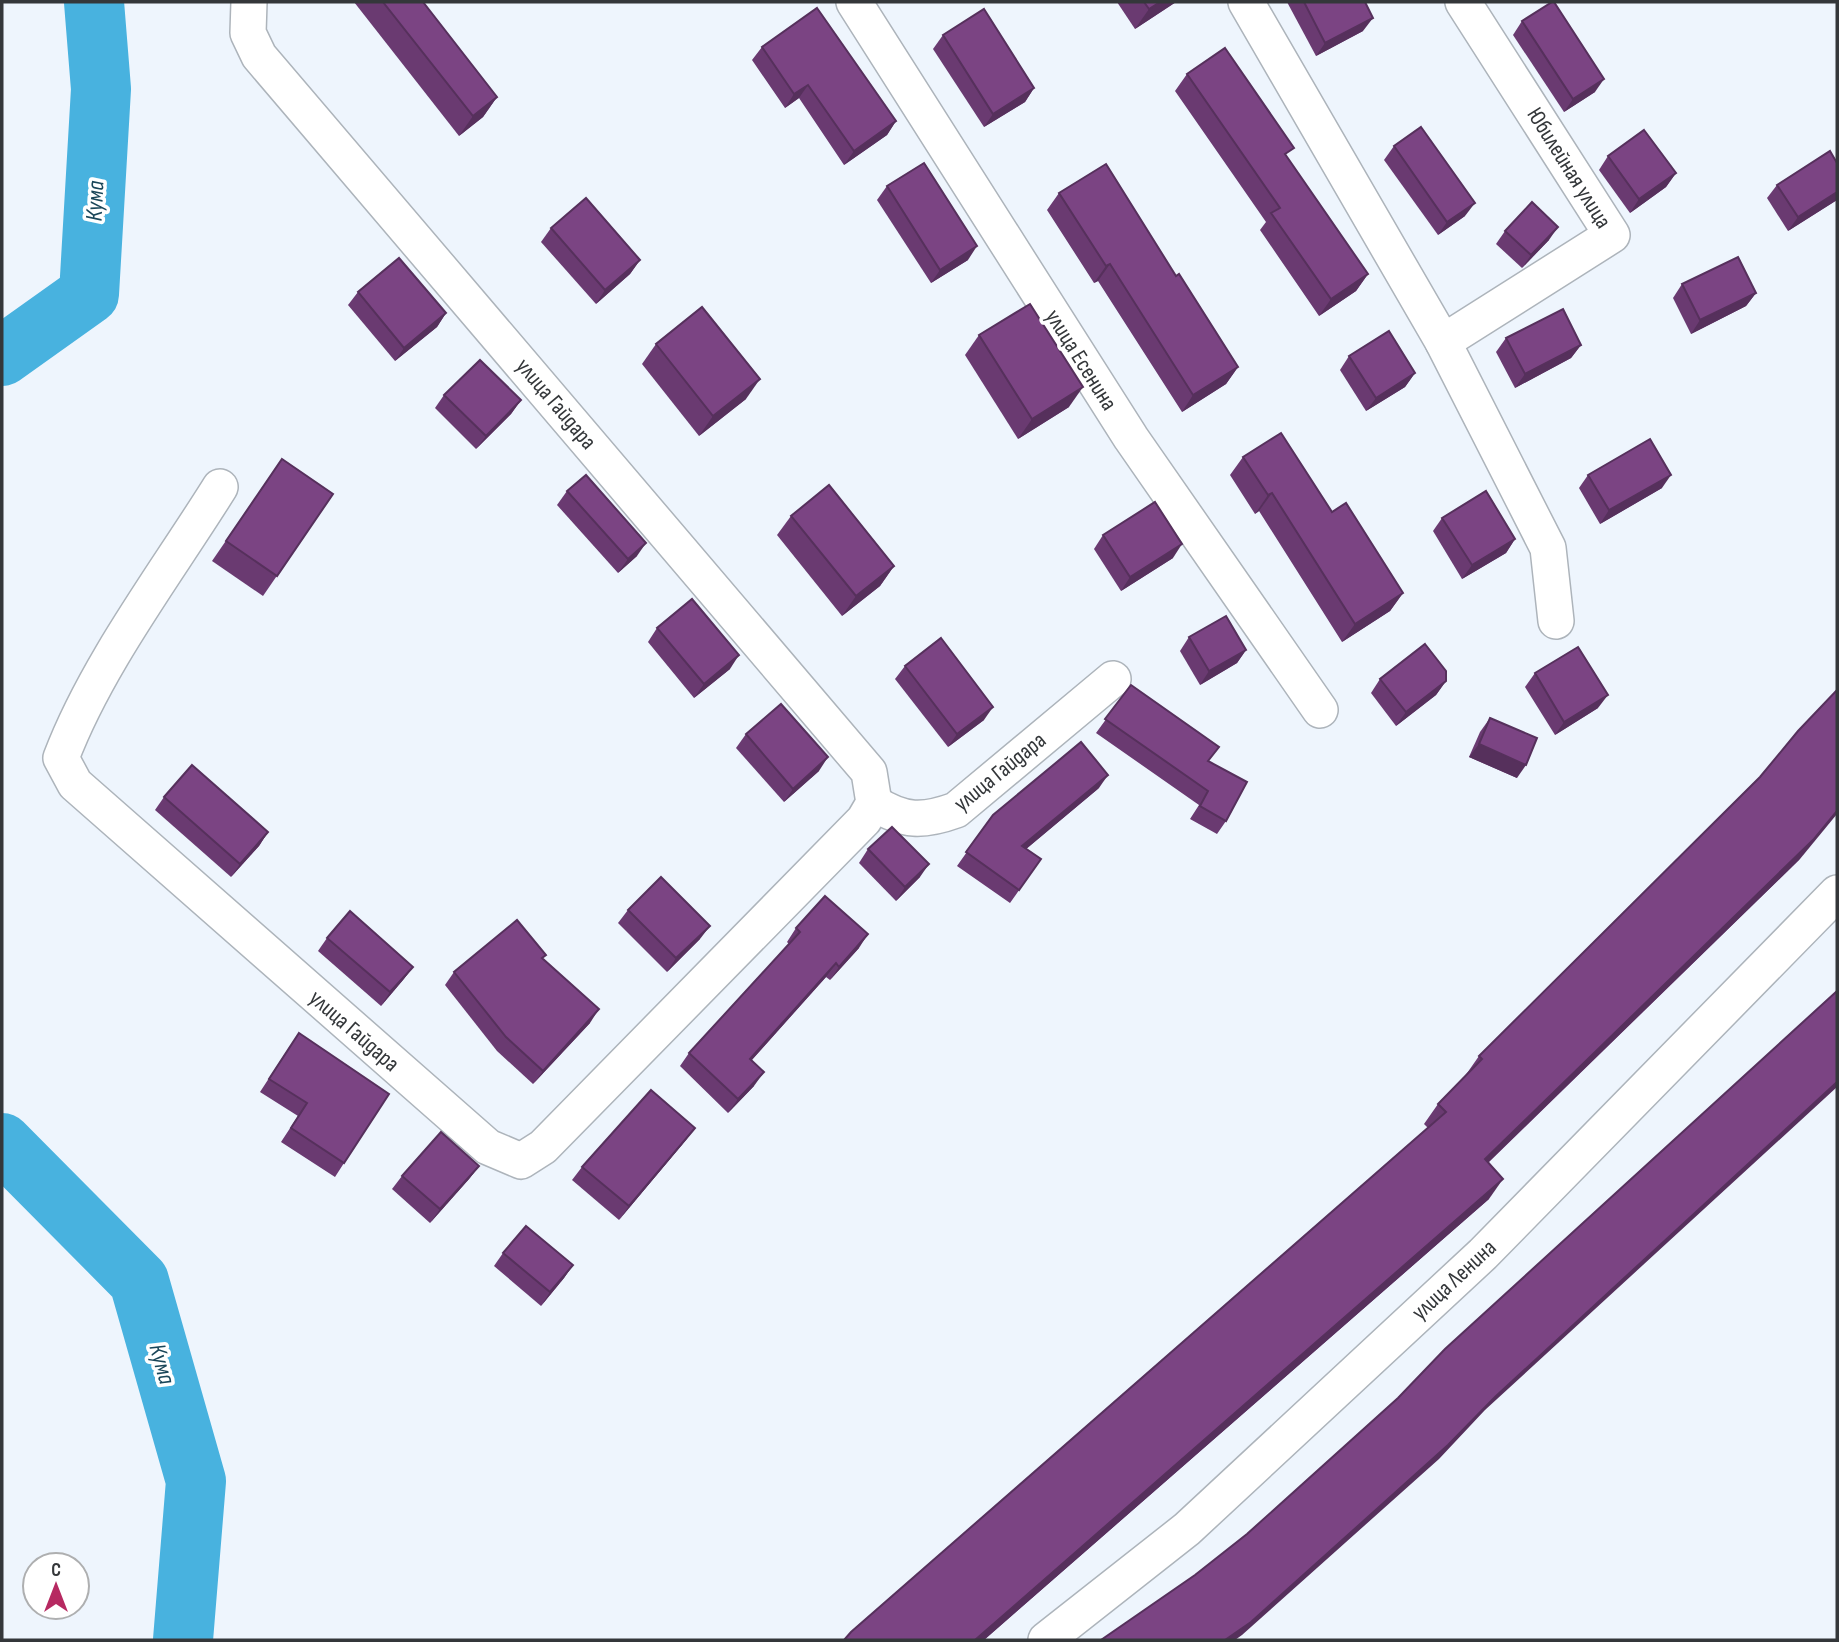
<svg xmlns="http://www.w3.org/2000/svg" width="1839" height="1642" font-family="'Sofia Sans Condensed',sans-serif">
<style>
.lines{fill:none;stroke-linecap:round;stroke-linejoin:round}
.river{stroke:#48b2df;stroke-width:60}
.minor-casing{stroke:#adb4bb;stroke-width:38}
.minor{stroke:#fff;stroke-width:35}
.wall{fill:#6a3a71}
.shaded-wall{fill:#56305c}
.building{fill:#7b4483;stroke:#56305c;stroke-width:2}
.labels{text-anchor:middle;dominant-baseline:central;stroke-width:7;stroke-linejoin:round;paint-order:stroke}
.street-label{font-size:23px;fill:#34373a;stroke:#fff}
.water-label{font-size:24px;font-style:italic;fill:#1a4659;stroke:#fff}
</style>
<rect width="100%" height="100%" fill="#eef5fd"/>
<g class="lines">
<!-- river -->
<g class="river">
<polyline points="2,356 89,294 101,89 94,2"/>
<polyline points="2,1143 139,1281 196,1481 183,1640"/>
</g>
<defs>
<g id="minor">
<polyline points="854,2 1131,438 1320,710"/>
<polyline points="1246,2 1443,342 1548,548 1556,621"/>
<polyline points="1443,342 1612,235 1463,2"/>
<path d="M220,487C167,572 96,665 61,758L75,784L488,1147L521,1161L543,1147L864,820L874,803L869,772L259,56L248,33L249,2"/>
<path d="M874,803C904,822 923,822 956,810L1113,679"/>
<polyline points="1046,1640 1187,1529 1483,1254 1837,893"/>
</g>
</defs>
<!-- minor casing -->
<use href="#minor" class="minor-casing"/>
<!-- minor -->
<use href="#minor" class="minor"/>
</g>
<!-- wall -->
<g class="wall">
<polygon points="354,2 423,2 497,97 483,117 459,136"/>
<polygon points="1117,2 1176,2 1135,29"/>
<polygon points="1287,2 1365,2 1363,31 1316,56"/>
<polygon points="1522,21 1595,92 1564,112 1513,35"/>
<polygon points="943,35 1034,88 1025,102 984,127 933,49"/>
<polygon points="762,47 896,121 887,135 844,165 799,98 785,108 752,60"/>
<polygon points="1187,74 1287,157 1368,274 1356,291 1319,316 1260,230 1266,222 1175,91"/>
<polygon points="1394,146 1465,216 1438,235 1384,160"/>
<polygon points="1608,156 1676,173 1666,187 1630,213 1599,170"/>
<polygon points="1837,163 1837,200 1788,231 1767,198 1777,185"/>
<polygon points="887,186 968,260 931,283 877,200"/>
<polygon points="1059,193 1176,276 1238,367 1226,384 1182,412 1098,281 1094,283 1047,210"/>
<polygon points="551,228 640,260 630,274 596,304 541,242"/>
<polygon points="1505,231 1549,240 1522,268 1496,244"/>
<polygon points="1682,284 1756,293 1746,306 1691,334 1673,298"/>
<polygon points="358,292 446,313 437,327 395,361 348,305"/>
<polygon points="979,335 1069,407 1018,439 965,355"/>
<polygon points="1506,338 1581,345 1571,358 1515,388 1496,352"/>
<polygon points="656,344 746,399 699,436 642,364"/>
<polygon points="1349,356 1415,373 1405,387 1366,411 1340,370"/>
<polygon points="444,395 521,400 511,414 476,449 435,408"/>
<polygon points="1243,457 1332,512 1403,593 1390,611 1342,642 1259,511 1255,514 1230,475"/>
<polygon points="282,459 333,494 263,596 212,561"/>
<polygon points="1588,475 1662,488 1600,524 1579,488"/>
<polygon points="567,491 637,556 618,573 557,505"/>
<polygon points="791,516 894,566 880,586 842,616 777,535"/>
<polygon points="1442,518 1515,539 1506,553 1462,579 1433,531"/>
<polygon points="1103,535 1173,558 1121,591 1094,549"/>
<polygon points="657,628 730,669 694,698 648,642"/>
<polygon points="1189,637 1246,650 1237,663 1200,685 1180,651"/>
<polygon points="905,666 984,720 948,747 895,679"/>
<polygon points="1535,673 1598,708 1555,735 1525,687"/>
<polygon points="1380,679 1446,681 1436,695 1396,726 1371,693"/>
<polygon points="1131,685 1209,761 1226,821 1217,834 1190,819 1199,805 1096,733"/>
<polygon points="1490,718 1517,778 1469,757 1480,732"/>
<polygon points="746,734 819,771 784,802 736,748"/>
<polygon points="1099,788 1026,849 1041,859 1010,903 957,866 993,815"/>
<polygon points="164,797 268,832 259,846 231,877 155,810"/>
<polygon points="868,849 920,877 896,901 859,863"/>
<polygon points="1800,859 1488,1163 1489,1199 984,1640 844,1640 1428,1128 1424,1124 1438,1104 1465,1076 1479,1056"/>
<polygon points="628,910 700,939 667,972 618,923"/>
<polygon points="796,928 859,948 830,980 826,977 751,1061 754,1086 728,1113 680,1066 689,1053 789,944 787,942"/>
<polygon points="327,938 413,967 403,980 381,1006 318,951"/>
<polygon points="543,959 590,1023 533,1084 497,1051 445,985 454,972"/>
<polygon points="290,1046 344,1163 335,1177 281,1142 298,1116 260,1092"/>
<polygon points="695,1128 685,1141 619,1220 572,1180 582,1167"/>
<polygon points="479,1166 469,1179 430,1223 392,1189 402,1176"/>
<polygon points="503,1253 573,1265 564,1278 541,1306 494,1266"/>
</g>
<!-- shaded-wall -->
<g class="shaded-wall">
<polygon points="1160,2 1176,2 1135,29 1149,9"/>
<polygon points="1373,18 1363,31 1316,56 1325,43"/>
<polygon points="1604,79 1595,92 1564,112 1573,99"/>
<polygon points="808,85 799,98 785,108 794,94"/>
<polygon points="1034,88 1025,102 984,127 993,114"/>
<polygon points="497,97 483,117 459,136 473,116"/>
<polygon points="896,121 887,135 844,165 854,151"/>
<polygon points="1676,173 1666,187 1630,213 1639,199"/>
<polygon points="1837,192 1837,200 1788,231 1798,217"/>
<polygon points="1475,203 1465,216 1438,235 1447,222"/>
<polygon points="1558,227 1549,240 1522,268 1531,255"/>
<polygon points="977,246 968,260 931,283 940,270"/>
<polygon points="640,260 630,274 596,304 605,290"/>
<polygon points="1110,264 1098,281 1094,283 1106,266"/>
<polygon points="1368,274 1356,291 1319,316 1331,299"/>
<polygon points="1756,293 1746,306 1691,334 1700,320"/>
<polygon points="446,313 437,327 395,361 404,348"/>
<polygon points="1581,345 1571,358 1515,388 1525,374"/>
<polygon points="1238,367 1226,384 1182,412 1193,395"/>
<polygon points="1415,373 1405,387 1366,411 1376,398"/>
<polygon points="760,379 746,399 699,436 713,416"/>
<polygon points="1083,387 1069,407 1018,439 1032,419"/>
<polygon points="521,400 511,414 476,449 486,436"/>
<polygon points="1671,475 1662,488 1600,524 1609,510"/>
<polygon points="1272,493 1259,511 1255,514 1268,495"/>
<polygon points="1515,539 1506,553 1462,579 1472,565"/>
<polygon points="646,543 637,556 618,573 628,559"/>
<polygon points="1182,544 1173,558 1121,591 1130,577"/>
<polygon points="894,566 880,586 842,616 856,596"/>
<polygon points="1403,593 1390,611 1342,642 1355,624"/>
<polygon points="1246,650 1237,663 1200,685 1209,671"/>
<polygon points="739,655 730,669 694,698 704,684"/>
<polygon points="1446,681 1436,695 1396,726 1406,712"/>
<polygon points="1608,695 1598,708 1555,735 1564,722"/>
<polygon points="993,707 984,720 948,747 957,734"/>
<polygon points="1479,744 1526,765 1517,778 1469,757"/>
<polygon points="828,757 819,771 784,802 793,789"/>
<polygon points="1108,775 1099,788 1013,860 1022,846"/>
<polygon points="1837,811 1837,814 1800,859 1471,1179 1485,1159"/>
<polygon points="268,832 259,846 231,877 240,864"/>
<polygon points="929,864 920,877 896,901 905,887"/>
<polygon points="710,926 700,939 667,972 676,958"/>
<polygon points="868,934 859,948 830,980 839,967"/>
<polygon points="836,963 826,977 740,1073 750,1059"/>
<polygon points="413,967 403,980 381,1006 390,992"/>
<polygon points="599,1009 590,1023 533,1084 543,1071"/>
<polygon points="764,1072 754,1086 728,1113 738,1099"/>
<polygon points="1837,1082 1837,1087 1485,1410 1439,1459 1242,1635 1235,1640 1225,1640 1495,1397"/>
<polygon points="695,1128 685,1141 619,1220 629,1206"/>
<polygon points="479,1166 469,1179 430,1223 440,1209"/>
<polygon points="1503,1179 1489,1199 984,1640 975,1640"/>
<polygon points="573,1265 564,1278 541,1306 550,1292"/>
</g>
<!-- building -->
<g class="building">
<polygon points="383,2 423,2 497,97 473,116"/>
<polygon points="1144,2 1160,2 1149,9"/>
<polygon points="1304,2 1365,2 1373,18 1325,43"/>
<polygon points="1552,2 1554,2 1604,79 1573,99 1522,21"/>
<polygon points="817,8 896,121 854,151 808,85 794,94 762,47"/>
<polygon points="984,9 1034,88 993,114 943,35"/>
<polygon points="1225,48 1294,148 1285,154 1368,274 1331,299 1271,213 1280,208 1187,74"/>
<polygon points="1421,127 1475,203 1447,222 1394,146"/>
<polygon points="1644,130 1676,173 1639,199 1608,156"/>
<polygon points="1830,151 1837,163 1837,192 1798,217 1777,185"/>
<polygon points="924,163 977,246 940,270 887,186"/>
<polygon points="1106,164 1176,276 1179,274 1238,367 1193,395 1110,264 1106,266 1059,193"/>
<polygon points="586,198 640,260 605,290 551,228"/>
<polygon points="1532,202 1558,227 1531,255 1505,231"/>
<polygon points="1738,257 1756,293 1700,320 1682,284"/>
<polygon points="399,258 446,313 404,348 358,292"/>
<polygon points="1030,304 1083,387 1032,419 979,335"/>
<polygon points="702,307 760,379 713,416 656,344"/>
<polygon points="1563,309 1581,345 1525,374 1506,338"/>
<polygon points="1389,331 1415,373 1376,398 1349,356"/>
<polygon points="480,360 521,400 486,436 444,395"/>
<polygon points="1281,433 1332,512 1346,503 1403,593 1355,624 1272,493 1268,495 1243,457"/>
<polygon points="1650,439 1671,475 1609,510 1588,475"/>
<polygon points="282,459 333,494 277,576 226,541"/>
<polygon points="586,475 646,543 628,559 567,491"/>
<polygon points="829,485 894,566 856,596 791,516"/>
<polygon points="1486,491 1515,539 1472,565 1442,518"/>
<polygon points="1155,502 1182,544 1130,577 1103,535"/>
<polygon points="692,599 739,655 704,684 657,628"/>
<polygon points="1226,616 1246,650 1209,671 1189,637"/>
<polygon points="941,638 993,707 957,734 905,666"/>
<polygon points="1425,644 1446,671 1446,681 1406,712 1380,679"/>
<polygon points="1578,647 1608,695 1564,722 1535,673"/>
<polygon points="1131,685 1219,747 1208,761 1247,782 1226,821 1200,806 1208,791 1105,719"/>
<polygon points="1837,690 1837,811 1814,839 1485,1159 1503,1179 975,1640 844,1640 851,1632 1446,1112 1438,1104 1482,1059 1479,1056 1760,777 1798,731"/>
<polygon points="781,704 828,757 793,789 746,734"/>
<polygon points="1490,718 1537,738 1526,765 1479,744"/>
<polygon points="1081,742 1108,775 1022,846 1041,859 1019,890 966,852 993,815"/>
<polygon points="192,765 268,832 240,864 164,797"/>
<polygon points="892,827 929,864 905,887 868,849"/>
<polygon points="661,877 710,926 676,958 628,910"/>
<polygon points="825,896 868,934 839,967 836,963 750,1059 764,1072 738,1099 689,1053 800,932 796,928"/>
<polygon points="350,911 413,967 390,992 327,938"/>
<polygon points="517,920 546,955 542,958 599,1009 543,1071 506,1037 454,972"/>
<polygon points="1837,991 1837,1082 1495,1397 1448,1445 1251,1622 1225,1640 1101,1640 1195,1575 1247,1534 1398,1398 1445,1349"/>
<polygon points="299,1033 389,1094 344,1163 291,1128 307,1103 269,1079"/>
<polygon points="651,1090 695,1128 629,1206 582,1167"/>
<polygon points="441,1132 479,1166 440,1209 402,1176"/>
<polygon points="526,1226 573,1265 550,1292 503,1253"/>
</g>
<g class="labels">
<!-- street labels -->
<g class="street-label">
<text transform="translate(1569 168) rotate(58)">Юбилейная улица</text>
<text transform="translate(1081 360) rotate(58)">улица Есенина</text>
<text transform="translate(556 404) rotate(50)">улица Гайдара</text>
<text transform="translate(1000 772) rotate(-39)">улица Гайдара</text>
<text transform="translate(354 1031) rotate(41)">улица Гайдара</text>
<text transform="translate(1454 1280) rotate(-43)">улица Ленина</text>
</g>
<!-- water labels -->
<g class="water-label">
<text transform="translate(95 201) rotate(-87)">Кума</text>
<text transform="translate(162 1364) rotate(74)">Кума</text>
</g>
</g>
<!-- border -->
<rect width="1839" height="1642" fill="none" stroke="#34373a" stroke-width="7"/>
<!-- north arrow -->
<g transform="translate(56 1586)"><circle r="33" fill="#ffffff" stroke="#aeafb0" stroke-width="2"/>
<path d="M0-5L12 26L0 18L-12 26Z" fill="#b62961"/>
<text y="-10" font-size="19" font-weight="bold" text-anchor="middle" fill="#34373a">С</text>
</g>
</svg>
